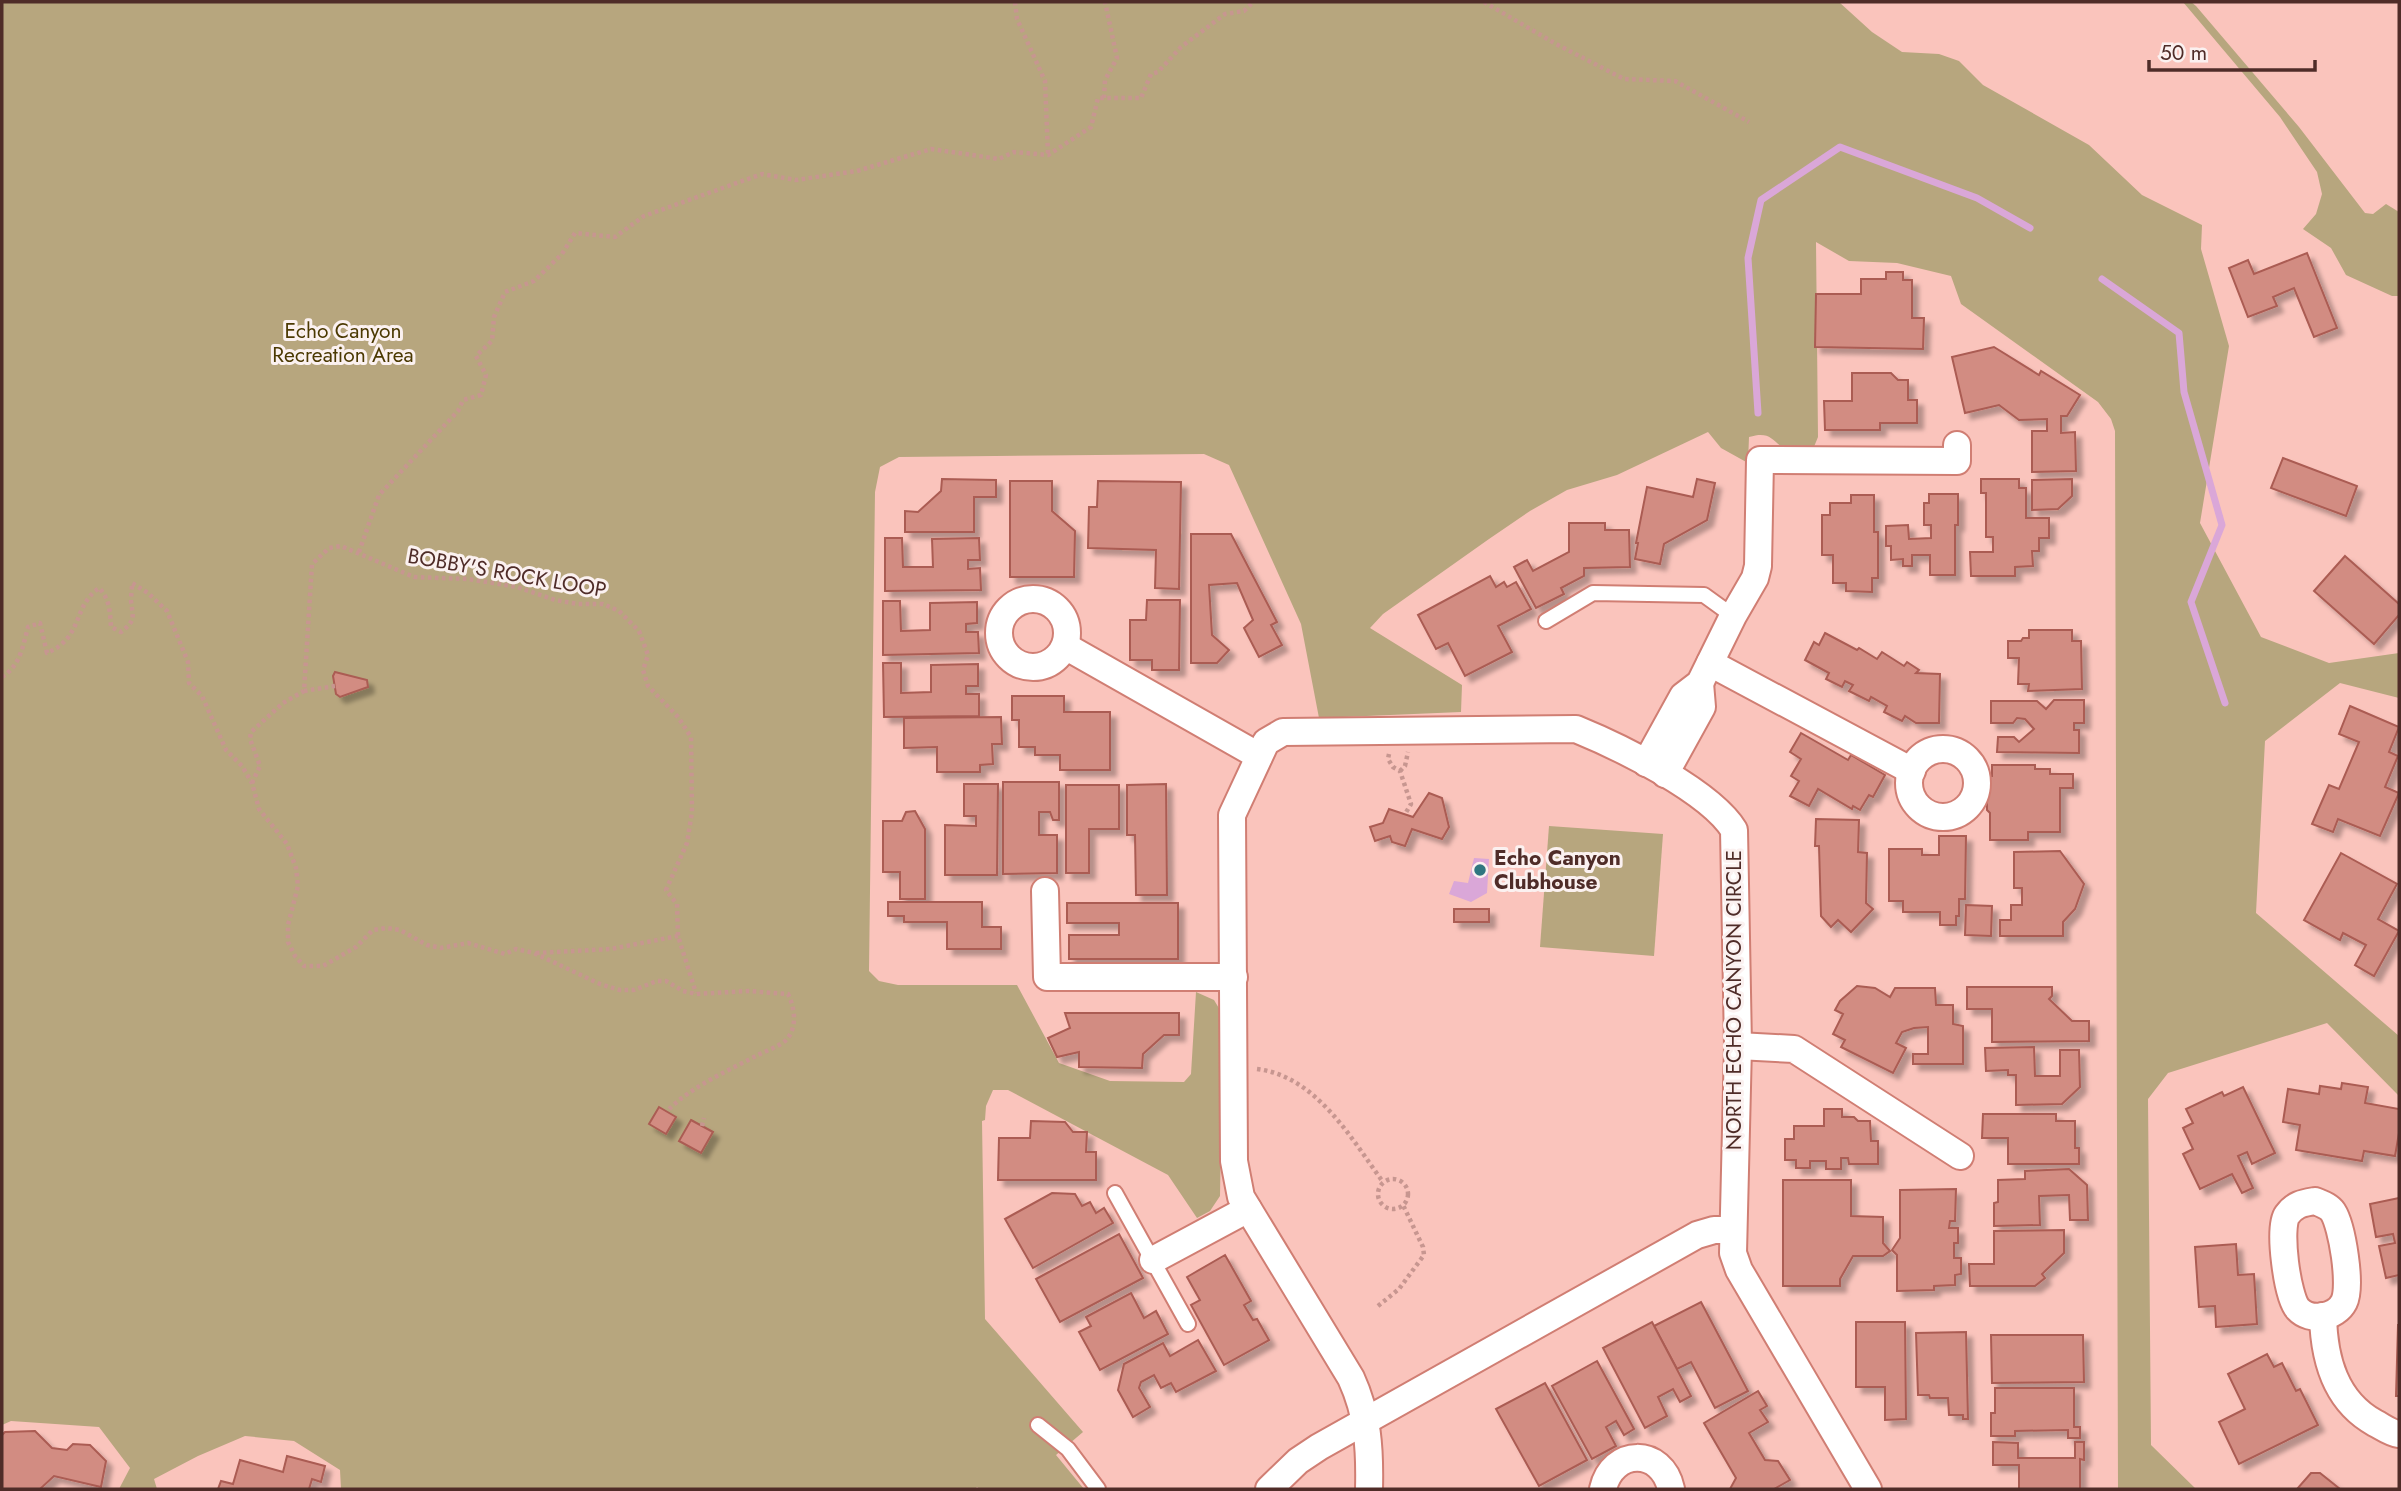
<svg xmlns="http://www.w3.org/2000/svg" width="2401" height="1491" font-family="Jost,sans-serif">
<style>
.green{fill:#b7a67e}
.water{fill:#daa7d8}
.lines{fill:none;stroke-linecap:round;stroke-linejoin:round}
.stream{stroke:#daa7d8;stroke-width:7}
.building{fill:#d28c82;stroke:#ab5c53;stroke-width:2;filter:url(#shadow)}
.service-casing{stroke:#d07e73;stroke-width:18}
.minor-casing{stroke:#d07e73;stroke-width:30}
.path{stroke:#c79690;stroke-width:4.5;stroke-dasharray:3.5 3.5;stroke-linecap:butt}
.service{stroke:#fff;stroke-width:14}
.minor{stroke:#fff;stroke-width:26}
.poi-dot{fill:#2f7680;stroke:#fbf1f0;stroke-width:2.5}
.labels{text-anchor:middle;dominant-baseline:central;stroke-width:6;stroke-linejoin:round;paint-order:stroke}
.park-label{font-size:21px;fill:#4b3902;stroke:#fbf1f0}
.street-label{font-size:21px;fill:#4f2c28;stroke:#fbf1f0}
.poi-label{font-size:21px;font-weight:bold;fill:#4f2c28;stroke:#fbf1f0;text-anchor:start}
</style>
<defs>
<filter id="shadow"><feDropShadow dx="6" dy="6" stdDeviation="2" flood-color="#0004"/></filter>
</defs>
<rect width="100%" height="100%" fill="#fac4bc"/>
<!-- green -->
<g class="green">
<path d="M2,2H1839L1872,32L1902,52L1939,54L1959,61L1983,85L2089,145L2142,195L2202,225L2201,249L2229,346L2200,523L2261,637L2329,663L2399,653V698L2340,683L2265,741L2256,913L2399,1036V1096L2327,1023L2168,1073L2148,1099L2151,1445L2196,1489H2118L2115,431L2111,419L2098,402L1961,304L1951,276L1897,263L1849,261L1816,242L1818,437L1811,454C1804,454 1794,455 1789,452C1772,442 1772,430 1749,437L1748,463L1721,448L1708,432L1617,475L1567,490L1530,511L1489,539L1383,614L1370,628L1462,685L1461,712L1319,718L1301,624L1229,465L1204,454L899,457L880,467L875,492L869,971L879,981L898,985H1017L1059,1063L1110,1081L1184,1082L1191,1074L1196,992L1214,1000L1223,1015L1220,1196L1210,1211L1197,1218L1168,1175L1008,1090H993L986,1106L985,1120L982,1121L985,1319L1083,1432L1056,1455L1084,1489H980L977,1487L975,1489H341L340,1470L294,1441L245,1436L198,1456L154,1479L157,1489H119L130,1468L99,1427L11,1421L2,1425Z"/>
<polygon points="2183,2 2191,2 2196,6 2299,127 2365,213 2373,214 2386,204 2399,212 2399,296 2392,296 2346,275 2331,248 2303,229 2316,214 2322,194 2317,172 2280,117"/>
<polygon points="1549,826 1663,834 1654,956 1540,947"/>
</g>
<!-- water -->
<polygon class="water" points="1474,858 1489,859 1487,893 1471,902 1449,894 1454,881 1468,883"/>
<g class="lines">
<!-- stream -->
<g class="stream">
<polyline points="2102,279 2179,333 2184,392 2222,525 2191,602 2225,703"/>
<polyline points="1758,413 1748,258 1761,200 1840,147 1977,198 2030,228"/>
</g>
</g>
<!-- building -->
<g class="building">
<polygon points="2307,253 2337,328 2314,337 2294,288 2273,297 2277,306 2248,317 2229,268 2248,260 2254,274"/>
<polygon points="1886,272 1903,272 1903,280 1912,280 1912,318 1924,318 1923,349 1815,347 1816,294 1861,294 1861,279 1886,279"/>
<polygon points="1994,347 2039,375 2041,371 2080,395 2067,416 2061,416 2061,433 2075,432 2076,471 2032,472 2032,431 2047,431 2047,419 2019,420 1999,405 1965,413 1952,357"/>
<polygon points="1852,373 1891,373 1898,380 1908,380 1908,400 1917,400 1917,423 1880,423 1880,430 1825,430 1824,401 1852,401"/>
<polygon points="2283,458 2357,486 2346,516 2271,488"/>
<polygon points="942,479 996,480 996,497 974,497 974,532 905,532 905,511 918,512 941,491"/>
<polygon points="1697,479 1715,483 1707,520 1664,544 1660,564 1635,559 1638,543 1636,543 1647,487 1693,497"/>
<polygon points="1981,479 2019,479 2019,488 2026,488 2026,518 2049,518 2049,538 2039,538 2039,551 2032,551 2033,566 2015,567 2015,576 1971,576 1970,552 1993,552 1993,537 1986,537 1986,493 1981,493"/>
<polygon points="2072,479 2072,496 2058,509 2032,510 2032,480"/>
<polygon points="1010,481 1052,481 1052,511 1075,531 1074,577 1010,577"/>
<polygon points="1098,481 1181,482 1179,589 1155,588 1156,550 1088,548 1089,507 1097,507"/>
<polygon points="1929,494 1958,494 1958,525 1955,525 1955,575 1930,575 1930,555 1912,555 1912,566 1903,566 1903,559 1891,560 1891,546 1886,546 1886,526 1908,525 1909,539 1931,538 1931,525 1924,525 1924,503 1929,503"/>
<polygon points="1851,495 1874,495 1874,532 1878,532 1878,578 1872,578 1872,592 1846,591 1846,583 1833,583 1833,555 1822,555 1822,515 1830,515 1830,503 1851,503"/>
<polygon points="1569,523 1605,523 1605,530 1629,530 1630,567 1584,568 1584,576 1561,588 1564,594 1536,608 1514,567 1527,560 1533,571 1569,552"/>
<polygon points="1191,534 1231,534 1277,622 1271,625 1282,645 1259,657 1244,628 1253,620 1237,583 1209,585 1212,635 1229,650 1217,663 1191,663"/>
<polygon points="885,538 902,538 903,567 933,567 932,539 979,538 980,560 968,560 968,569 980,568 981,590 885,591"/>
<polygon points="2345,556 2399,604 2399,615 2374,644 2314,591"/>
<polygon points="1490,576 1496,587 1504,582 1507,587 1516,582 1531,609 1498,626 1512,652 1465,676 1448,643 1436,649 1418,615"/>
<polygon points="1147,600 1180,600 1179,670 1152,670 1152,660 1130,660 1130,620 1146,620"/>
<polygon points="883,601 900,601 901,631 930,630 930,603 977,602 977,623 966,624 966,632 978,632 979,653 883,655"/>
<polygon points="2029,630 2072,630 2072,641 2081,641 2082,689 2028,691 2029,684 2018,684 2019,658 2008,658 2008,641 2021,641 2023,638 2029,638"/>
<polygon points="1825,633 1857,650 1859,648 1877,659 1882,652 1904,666 1907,662 1919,670 1916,673 1940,674 1939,723 1916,723 1905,716 1902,721 1884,712 1887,706 1871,697 1869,701 1849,691 1853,685 1845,681 1842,687 1826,679 1829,673 1805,660 1814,642 1819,645"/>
<polygon points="883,663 901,663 901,693 931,692 931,665 978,664 978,686 966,686 966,694 979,694 979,716 884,717"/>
<polygon points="335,672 367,680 368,687 340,697 336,694 333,676"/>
<polygon points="1012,696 1064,696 1064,712 1110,712 1110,770 1060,770 1060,755 1035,755 1035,747 1019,747 1019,720 1012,720"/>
<polygon points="2054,700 2084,700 2084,723 2074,723 2074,730 2079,730 2079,753 1997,752 1998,737 2014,737 2019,742 2034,729 2025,719 2017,718 2013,723 1991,723 1991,701 2037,701 2046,709"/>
<polygon points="2350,706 2399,727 2389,752 2398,756 2385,787 2399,793 2380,836 2338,819 2333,832 2312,824 2329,785 2339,789 2359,742 2339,734"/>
<polygon points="1001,717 1002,744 992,744 993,764 980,765 980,772 937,772 937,747 904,748 904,718"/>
<polygon points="1801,733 1848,760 1851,755 1885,775 1873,797 1869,795 1860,810 1853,806 1852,809 1818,789 1809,806 1790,796 1799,781 1791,776 1801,759 1790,752"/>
<polygon points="1992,765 2035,765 2035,769 2050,769 2050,774 2073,774 2073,788 2060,788 2060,832 2028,832 2028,840 1990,840 1990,813 1987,810 1987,776 1992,776"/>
<polygon points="1003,782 1059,782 1059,820 1053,820 1050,812 1039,812 1039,835 1057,835 1057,873 1003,874"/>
<polygon points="964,784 998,784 997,875 945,875 945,825 976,826 976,816 964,816"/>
<polygon points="1166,784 1167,895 1136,895 1135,835 1127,835 1127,785"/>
<polygon points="1066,785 1119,785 1119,829 1089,829 1089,873 1066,873"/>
<polygon points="1429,793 1442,798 1449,827 1442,839 1412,829 1405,846 1392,842 1390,836 1375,841 1370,827 1383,823 1389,809 1413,817"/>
<polygon points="915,811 925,829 925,899 900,899 900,872 883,872 883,821 902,821 906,812"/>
<polygon points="1816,819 1859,820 1858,852 1867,853 1866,903 1873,909 1851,932 1838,920 1831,927 1821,916 1819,846 1815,846"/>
<polygon points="1939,836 1966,836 1965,899 1959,899 1959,916 1956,916 1956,925 1940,925 1940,912 1903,912 1903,901 1889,901 1889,849 1922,849 1922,855 1939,855"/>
<polygon points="2060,851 2084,884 2075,909 2063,922 2063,936 2000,936 2000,920 2011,920 2011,905 2022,905 2022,888 2014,888 2014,852"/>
<polygon points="2341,853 2397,884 2378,919 2399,931 2374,976 2355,965 2366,945 2343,933 2340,940 2304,920"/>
<polygon points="888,902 982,902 982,927 1001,927 1001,949 947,949 947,922 904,922 904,916 888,916"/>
<polygon points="1067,903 1178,903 1178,959 1069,959 1069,935 1119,935 1119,923 1067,923"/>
<polygon points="1966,905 1992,906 1991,936 1965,935"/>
<rect x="1454" y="909" width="35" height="13"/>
<polygon points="1857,986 1875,988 1890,997 1895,988 1935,988 1936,1005 1953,1005 1953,1024 1963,1026 1963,1064 1913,1064 1913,1054 1928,1054 1928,1027 1914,1028 1902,1032 1896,1043 1906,1048 1893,1073 1841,1047 1845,1040 1833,1034 1843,1014 1835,1010 1840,1001"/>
<polygon points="1967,987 2052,987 2052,996 2049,999 2072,1021 2089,1021 2089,1041 1992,1042 1992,1009 1967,1009"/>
<polygon points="1065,1013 1179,1013 1179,1035 1164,1035 1143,1054 1142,1068 1079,1067 1079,1052 1057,1057 1048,1038 1070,1028"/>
<polygon points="2034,1047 2035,1076 2060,1076 2060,1050 2079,1050 2080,1087 2062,1104 2016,1105 2016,1075 2008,1075 2008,1070 1986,1071 1985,1048"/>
<polygon points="2342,1083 2368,1087 2365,1103 2399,1109 2399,1133 2395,1156 2364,1151 2362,1161 2296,1150 2300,1125 2283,1122 2288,1089 2319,1094 2320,1086 2341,1089"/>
<polygon points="2243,1087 2275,1153 2252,1164 2247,1152 2238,1156 2253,1188 2242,1193 2232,1174 2200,1189 2183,1154 2193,1149 2183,1128 2193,1123 2186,1109 2222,1092 2224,1096"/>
<polygon points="659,1107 676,1117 666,1134 649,1124"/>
<polygon points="1824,1109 1842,1109 1842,1117 1854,1117 1858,1121 1870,1121 1871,1141 1878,1141 1878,1164 1849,1164 1848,1158 1841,1158 1841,1169 1826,1169 1826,1161 1810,1161 1810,1168 1796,1168 1796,1160 1785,1160 1785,1139 1794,1139 1794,1126 1824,1126"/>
<polygon points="1983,1114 2056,1114 2056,1121 2075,1121 2075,1148 2079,1148 2079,1164 2008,1164 2008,1138 1982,1138"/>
<polygon points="691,1120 713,1132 701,1153 679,1141"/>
<polygon points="1031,1121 1065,1122 1073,1132 1087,1132 1086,1152 1096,1152 1096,1180 998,1180 999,1138 1030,1138"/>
<polygon points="2069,1169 2087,1185 2088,1220 2070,1220 2069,1195 2039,1196 2040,1225 1994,1226 1994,1203 1998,1202 1998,1180 2025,1179 2025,1171"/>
<polygon points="1783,1180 1851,1180 1851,1216 1883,1217 1883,1243 1890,1251 1883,1256 1853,1256 1840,1279 1840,1286 1783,1286"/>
<polygon points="1956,1189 1955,1221 1950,1221 1949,1228 1958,1228 1958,1243 1954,1243 1954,1258 1961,1258 1961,1274 1955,1275 1955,1285 1934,1286 1934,1290 1897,1291 1897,1255 1892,1250 1900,1238 1900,1190"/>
<polygon points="1052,1193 1075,1194 1082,1206 1090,1202 1096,1213 1104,1208 1113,1223 1033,1268 1005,1219"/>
<polygon points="2399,1198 2399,1275 2386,1278 2379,1246 2395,1243 2393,1234 2376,1237 2370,1204"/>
<polygon points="2064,1230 2064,1253 2042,1274 2045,1278 2035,1286 1970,1286 1969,1264 1994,1264 1994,1231"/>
<polygon points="1119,1234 1143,1278 1060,1322 1036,1279"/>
<polygon points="2236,1244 2238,1275 2254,1274 2257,1324 2216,1327 2215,1306 2199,1307 2195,1247"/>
<polygon points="1225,1255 1251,1301 1244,1305 1253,1320 1257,1319 1269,1340 1224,1365 1191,1305 1200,1300 1187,1277"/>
<polygon points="1131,1293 1144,1318 1156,1311 1168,1334 1100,1370 1079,1332 1091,1326 1086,1317"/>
<polygon points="1701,1302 1748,1391 1715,1408 1691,1362 1677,1369 1654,1326"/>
<polygon points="1652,1322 1691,1396 1680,1402 1673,1389 1658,1397 1667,1416 1645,1428 1603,1348"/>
<polygon points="1856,1322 1905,1322 1906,1419 1885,1420 1885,1387 1856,1387"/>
<polygon points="2398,1325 2399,1325 2399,1396 2396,1396"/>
<polygon points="1966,1332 1968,1419 1963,1419 1963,1415 1949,1415 1948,1398 1930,1398 1929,1395 1918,1395 1916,1333"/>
<polygon points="1991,1335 2083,1335 2084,1382 1992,1383"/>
<polygon points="1198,1340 1216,1371 1176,1392 1171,1383 1161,1388 1154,1375 1141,1382 1139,1388 1150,1407 1133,1417 1118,1390 1124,1364 1163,1343 1170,1356"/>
<polygon points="2267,1354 2274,1367 2282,1363 2296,1391 2300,1389 2318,1425 2239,1464 2219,1422 2245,1409 2228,1374"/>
<polygon points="1597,1361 1634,1429 1624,1435 1616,1421 1606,1427 1616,1446 1592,1459 1552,1386"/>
<polygon points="1545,1383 1587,1460 1539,1486 1496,1409"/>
<polygon points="1995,1388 2074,1388 2074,1427 2080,1427 2080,1438 2068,1438 2068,1430 2015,1431 2015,1436 1991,1436 1991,1413 1995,1413"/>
<polygon points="1758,1391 1767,1406 1760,1410 1768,1422 1749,1433 1765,1460 1778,1461 1790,1480 1774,1489 1730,1489 1736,1478 1704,1423"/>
<polygon points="35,1431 52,1448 67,1450 73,1444 90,1445 106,1461 101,1487 54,1476 40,1489 2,1489 2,1435 5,1432"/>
<polygon points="1993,1442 2018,1443 2018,1458 2075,1458 2075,1442 2084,1442 2084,1460 2080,1459 2080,1489 2005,1489 2019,1489 2019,1465 1993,1465"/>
<polygon points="287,1456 325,1466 321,1482 312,1479 309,1489 218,1489 221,1481 233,1484 240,1460 283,1472"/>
<polygon points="2311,1473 2320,1473 2340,1489 2297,1489"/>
</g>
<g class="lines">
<defs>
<g id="service">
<polyline points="1546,621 1593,593 1704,595 1733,616"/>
<polyline points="1115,1193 1188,1324"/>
<polyline points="1038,1425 1068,1449 1098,1489"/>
</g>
<g id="minor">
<circle cx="1033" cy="633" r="34"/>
<polyline points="1065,646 1259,756"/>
<polyline points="1710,663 1912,771"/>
<circle cx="1943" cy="783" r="34"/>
<polyline points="1646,763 1683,696 1700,683 1733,616 1755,578 1758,566 1760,460 1957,461 1957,445"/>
<polyline points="1665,774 1702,707 1700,683"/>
<polyline points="1045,891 1047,977 1234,977"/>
<polyline points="1738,1046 1794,1049 1960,1156"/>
<path d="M2315,1201C2322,1204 2329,1206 2333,1212C2342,1226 2352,1286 2344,1302C2336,1318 2310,1322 2298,1309C2287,1297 2278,1227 2287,1215C2295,1204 2303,1203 2315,1201Z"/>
<polyline points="1153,1260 1248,1209"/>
<path d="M2323,1316C2324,1359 2335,1401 2375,1423C2383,1427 2390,1433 2399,1434"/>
<polyline points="1269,1489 1298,1461 1319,1447 1697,1235 1714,1230 1733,1230"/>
<path d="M1369,1489C1370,1449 1368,1415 1351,1378L1241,1197L1234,1161L1232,815L1266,742L1283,732L1576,729C1620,747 1710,791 1734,830L1738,1046L1733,1253L1739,1270L1868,1489"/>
<path d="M1603,1489C1612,1448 1662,1447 1671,1489"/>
</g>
</defs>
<!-- service casing -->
<use href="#service" class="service-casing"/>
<!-- minor casing -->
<use href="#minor" class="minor-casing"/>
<!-- path -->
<g class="path">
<polyline points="1015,2 1017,19 1045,81 1048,154"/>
<polyline points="1484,2 1556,44 1624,79 1675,81 1749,122"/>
<polyline points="1104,98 1105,80 1117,58 1105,2"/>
<polyline points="359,552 379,495 458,411 463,400 481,395 486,375 476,356 492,341 494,317 505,292 534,281 562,254 575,233 615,237 644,216 762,174 796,180 857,171 931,149 999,159 1014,152 1048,155 1091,127 1098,98 1141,98 1151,74 1158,72 1181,47 1225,14 1244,11 1253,2"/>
<path d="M2,677C20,666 23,646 28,627L40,623L47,653C84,637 72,607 99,588C110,599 110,613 111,627L121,632C136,620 133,618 131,601C131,595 132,589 132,583L148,593L167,611L188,662L189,683L202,696L226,750L242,766L252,783L259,809L287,844L296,868L298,886L288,925V942L295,956L304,966H323L356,947L373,930L386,928L400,930L427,945L441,948L468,943L505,954L516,949L534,953L600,984L620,990H634L657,981H666L683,991L696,994L748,991L788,994C795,1008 798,1029 785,1041C778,1047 765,1051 756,1056C725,1072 691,1087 667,1111"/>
<polyline points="304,691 335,686"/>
<polyline points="1389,754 1388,759 1393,767 1400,771 1411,804 1405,814"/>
<polyline points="1400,771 1405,766 1408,752"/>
<polyline points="252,783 260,766 250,739 251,732 283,703 304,691 312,564 329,548 341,546 414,577 468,579 499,584 517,587 555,600 578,604 603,604 619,611 639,631 648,655 643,670 648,686 678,717 691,737 692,812 687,843 666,890 677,904 678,936 696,993"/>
<polyline points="536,953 611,949 678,936"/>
<path d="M1257,1069C1316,1076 1351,1138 1383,1182"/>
<polyline points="702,1126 704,1118"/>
<circle cx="1393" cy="1194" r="15"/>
<polyline points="1378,1306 1399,1289 1424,1255 1423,1247 1403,1205"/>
</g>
<!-- service -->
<use href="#service" class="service"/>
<!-- minor -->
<use href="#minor" class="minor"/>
</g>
<!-- markers -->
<circle class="poi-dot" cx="1480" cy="870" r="7"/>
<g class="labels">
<!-- park labels -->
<g class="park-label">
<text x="343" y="331">Echo Canyon<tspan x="343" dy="24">Recreation Area</tspan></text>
</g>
<!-- street labels -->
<g class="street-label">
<text transform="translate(507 573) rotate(10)">BOBBY'S ROCK LOOP</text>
<text transform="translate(1734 1000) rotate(-90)">NORTH ECHO CANYON CIRCLE</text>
</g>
<!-- poi labels -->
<g class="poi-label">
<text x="1494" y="858">Echo Canyon<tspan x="1494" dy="24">Clubhouse</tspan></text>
</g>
</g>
<!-- border -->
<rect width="2401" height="1491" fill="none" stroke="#4f2c28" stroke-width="7"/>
<!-- scale -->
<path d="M2149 60v10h166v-10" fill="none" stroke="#4f2c28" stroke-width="3.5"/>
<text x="2160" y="60" font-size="21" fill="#4f2c28" stroke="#fbf1f0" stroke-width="5" paint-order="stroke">50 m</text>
</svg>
